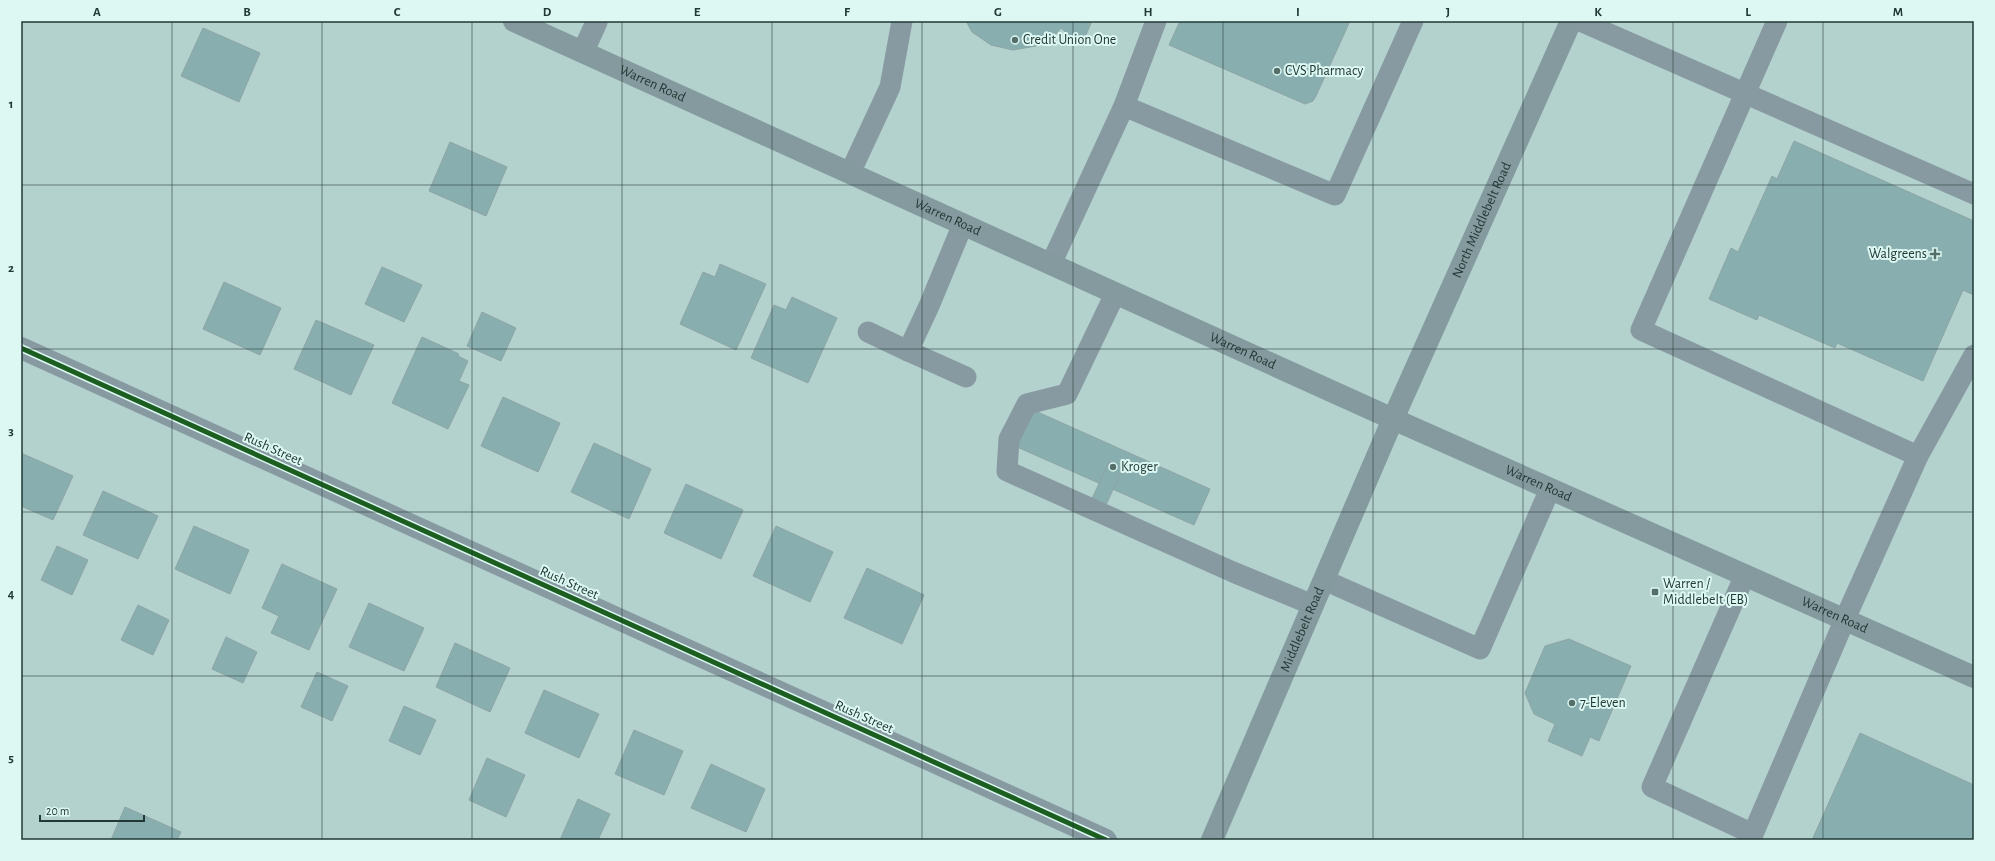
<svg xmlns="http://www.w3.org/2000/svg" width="1995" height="861" font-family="'Alegreya Sans',sans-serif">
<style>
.building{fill:#88aeaf;stroke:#8da5a4}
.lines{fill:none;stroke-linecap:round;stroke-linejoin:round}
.lane{stroke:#889aa1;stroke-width:21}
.street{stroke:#889aa1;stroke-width:22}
.secondary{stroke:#849a9f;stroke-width:22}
.cycleway-casing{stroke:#ddf8f3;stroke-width:8}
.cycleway{stroke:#1b5e20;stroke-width:5}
.grid{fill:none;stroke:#213834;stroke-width:1;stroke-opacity:0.55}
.poi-dot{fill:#546e6a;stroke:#ddf8f3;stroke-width:1.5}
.labels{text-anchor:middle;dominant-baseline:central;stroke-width:4;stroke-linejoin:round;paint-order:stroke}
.poi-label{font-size:14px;fill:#213834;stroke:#ddf8f3;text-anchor:start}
.street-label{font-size:14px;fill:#213834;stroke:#ddf8f3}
.neatline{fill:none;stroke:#213834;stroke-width:1.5}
.grid-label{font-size:13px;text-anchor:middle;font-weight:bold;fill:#213834}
</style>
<rect width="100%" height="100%" fill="#b3d1cd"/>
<!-- building -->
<g class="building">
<polygon points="966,21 1092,21 1081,46 1061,28 1056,34 1036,46 1013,50 991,45 972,32"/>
<polygon points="1180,21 1350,21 1316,96 1313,101 1305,104 1169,45"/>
<polygon points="203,28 260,53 239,102 181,76"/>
<polygon points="1794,141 1974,221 1974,295 1963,290 1923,381 1837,343 1835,348 1759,315 1757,320 1709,299 1731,248 1738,252 1772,176 1777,179"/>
<polygon points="450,142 507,167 486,216 429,191"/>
<polygon points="720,264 766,284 736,350 680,324 703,272 715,277"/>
<polygon points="382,267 422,285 404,322 365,304"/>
<polygon points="224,282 281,308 260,355 203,329"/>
<polygon points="792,297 837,318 808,383 751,358 774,305 786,310"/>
<polygon points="482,312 516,328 501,361 467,346"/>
<polygon points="316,320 374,345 351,395 294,369"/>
<polygon points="422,337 459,354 458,356 468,361 459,381 469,385 448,429 392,403"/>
<polygon points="503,397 560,423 538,472 481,446"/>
<polygon points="1033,410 1210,489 1194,525 1017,447"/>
<polygon points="594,443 651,469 629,519 571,492"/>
<polygon points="21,453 73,476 53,520 21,506"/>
<polygon points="1109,462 1122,469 1103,512 1089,505"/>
<polygon points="686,484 743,510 721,559 664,533"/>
<polygon points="103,491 158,516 138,559 83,535"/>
<polygon points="194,526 249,550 230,594 175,569"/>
<polygon points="776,526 833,552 810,602 753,576"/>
<polygon points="57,546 88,560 72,595 41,580"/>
<polygon points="282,564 337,589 309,650 271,633 279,616 262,608"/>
<polygon points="867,568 924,595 902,644 844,618"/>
<polygon points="369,603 424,628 404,671 349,647"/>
<polygon points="138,605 169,620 153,655 121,640"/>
<polygon points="226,637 257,652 243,683 212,669"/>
<polygon points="1569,639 1631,666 1599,741 1590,737 1582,756 1548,741 1555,724 1534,714 1525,693 1545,646"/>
<polygon points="455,643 510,668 490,712 436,687"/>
<polygon points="317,672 348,686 332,721 301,707"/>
<polygon points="544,690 599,714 579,758 525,733"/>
<polygon points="404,706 436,720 420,755 389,741"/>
<polygon points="634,730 683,751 664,795 615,774"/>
<polygon points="1860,733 1974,785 1974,840 1812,840"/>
<polygon points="487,758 525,775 506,817 469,800"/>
<polygon points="711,764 765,789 746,832 691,808"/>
<polygon points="578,799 610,814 598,840 560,840"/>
<polygon points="125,807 181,832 177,840 111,840"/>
</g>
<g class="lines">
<!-- lane -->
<g class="lane">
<polyline points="1580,21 1974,194"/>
<polyline points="1124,106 1335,195 1413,21"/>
<polyline points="850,173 890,87 902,21"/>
<polyline points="963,224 929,306 908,351 966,377"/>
<polyline points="1051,264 1124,106 1156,21"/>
<polyline points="1115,294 1067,394 1027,404 1009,439 1007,471 1233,572 1313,605"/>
<polyline points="868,332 908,351"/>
<polyline points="1918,456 1974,355"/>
<polyline points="1745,575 1652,787 1753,834 1845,619 1918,456 1641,330 1777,21"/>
<polyline points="1324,580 1480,649 1550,489"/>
</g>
<!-- street -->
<g class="street">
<polyline points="583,52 597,21"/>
<polyline points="21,348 1106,840"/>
</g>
<!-- secondary -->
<g class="secondary">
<path id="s1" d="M514,21L1393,419L1974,677"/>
<path id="s2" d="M1212,840L1393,419L1571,21"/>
</g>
<defs>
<polyline id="cycleway" points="21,348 1106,840"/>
</defs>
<!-- cycleway casing -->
<use href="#cycleway" class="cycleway-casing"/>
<!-- cycleway -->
<use href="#cycleway" class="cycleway"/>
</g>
<!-- grid -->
<path class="grid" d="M172,21V840M322,21V840M472,21V840M622,21V840M772,21V840M922,21V840M1073,21V840M1223,21V840M1373,21V840M1523,21V840M1673,21V840M1823,21V840M21,185H1974M21,349H1974M21,512H1974M21,676H1974"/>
<!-- markers -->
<g class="poi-dot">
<circle cx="1015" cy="40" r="4"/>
<circle cx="1277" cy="71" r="4"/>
<path d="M1933 248h4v4h4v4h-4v4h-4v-4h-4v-4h4z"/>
<circle cx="1113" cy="467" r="4"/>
<rect x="1651" y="588" width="8" height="8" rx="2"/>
<circle cx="1572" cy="703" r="4"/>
</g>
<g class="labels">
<!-- poi labels -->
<g class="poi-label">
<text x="1023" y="40">Credit Union One</text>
<text x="1285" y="71">CVS Pharmacy</text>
<text x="1927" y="254" text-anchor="end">Walgreens</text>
<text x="1121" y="467">Kroger</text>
<text x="1663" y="584">Warren /<tspan x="1663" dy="16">Middlebelt (EB)</tspan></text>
<text x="1580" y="703">7-Eleven</text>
</g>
<!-- street labels -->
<g class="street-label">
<text stroke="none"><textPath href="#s1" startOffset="152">Warren Road</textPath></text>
<text stroke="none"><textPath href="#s1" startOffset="476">Warren Road</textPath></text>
<text stroke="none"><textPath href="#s2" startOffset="676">North Middlebelt Road</textPath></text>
<text stroke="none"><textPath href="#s1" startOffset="800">Warren Road</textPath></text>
<text transform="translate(273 449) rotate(24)">Rush Street</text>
<text stroke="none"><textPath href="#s1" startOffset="1124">Warren Road</textPath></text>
<text transform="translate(569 583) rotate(24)">Rush Street</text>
<text stroke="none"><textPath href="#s1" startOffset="1448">Warren Road</textPath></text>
<text stroke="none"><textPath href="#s2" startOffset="229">Middlebelt Road</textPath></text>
<text transform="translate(864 717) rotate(24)">Rush Street</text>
</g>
</g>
<!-- border -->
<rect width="1995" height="861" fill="none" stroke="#ddf8f3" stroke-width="44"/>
<!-- scale -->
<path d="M40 815v6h104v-6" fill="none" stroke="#213834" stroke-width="2"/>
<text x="46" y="815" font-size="12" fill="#213834" stroke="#ddf8f3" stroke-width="3" paint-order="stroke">20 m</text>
<rect x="22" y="22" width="1951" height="817" class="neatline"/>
<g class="grid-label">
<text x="97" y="16">A</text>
<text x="247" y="16">B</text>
<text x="397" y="16">C</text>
<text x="547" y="16">D</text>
<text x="697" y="16">E</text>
<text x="847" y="16">F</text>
<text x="998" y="16">G</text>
<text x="1148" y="16">H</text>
<text x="1298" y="16">I</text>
<text x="1448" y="16">J</text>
<text x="1598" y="16">K</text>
<text x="1748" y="16">L</text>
<text x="1898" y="16">M</text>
<text x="11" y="108">1</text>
<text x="11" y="272">2</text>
<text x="11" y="435">3</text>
<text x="11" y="598">4</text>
<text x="11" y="762">5</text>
</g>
</svg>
